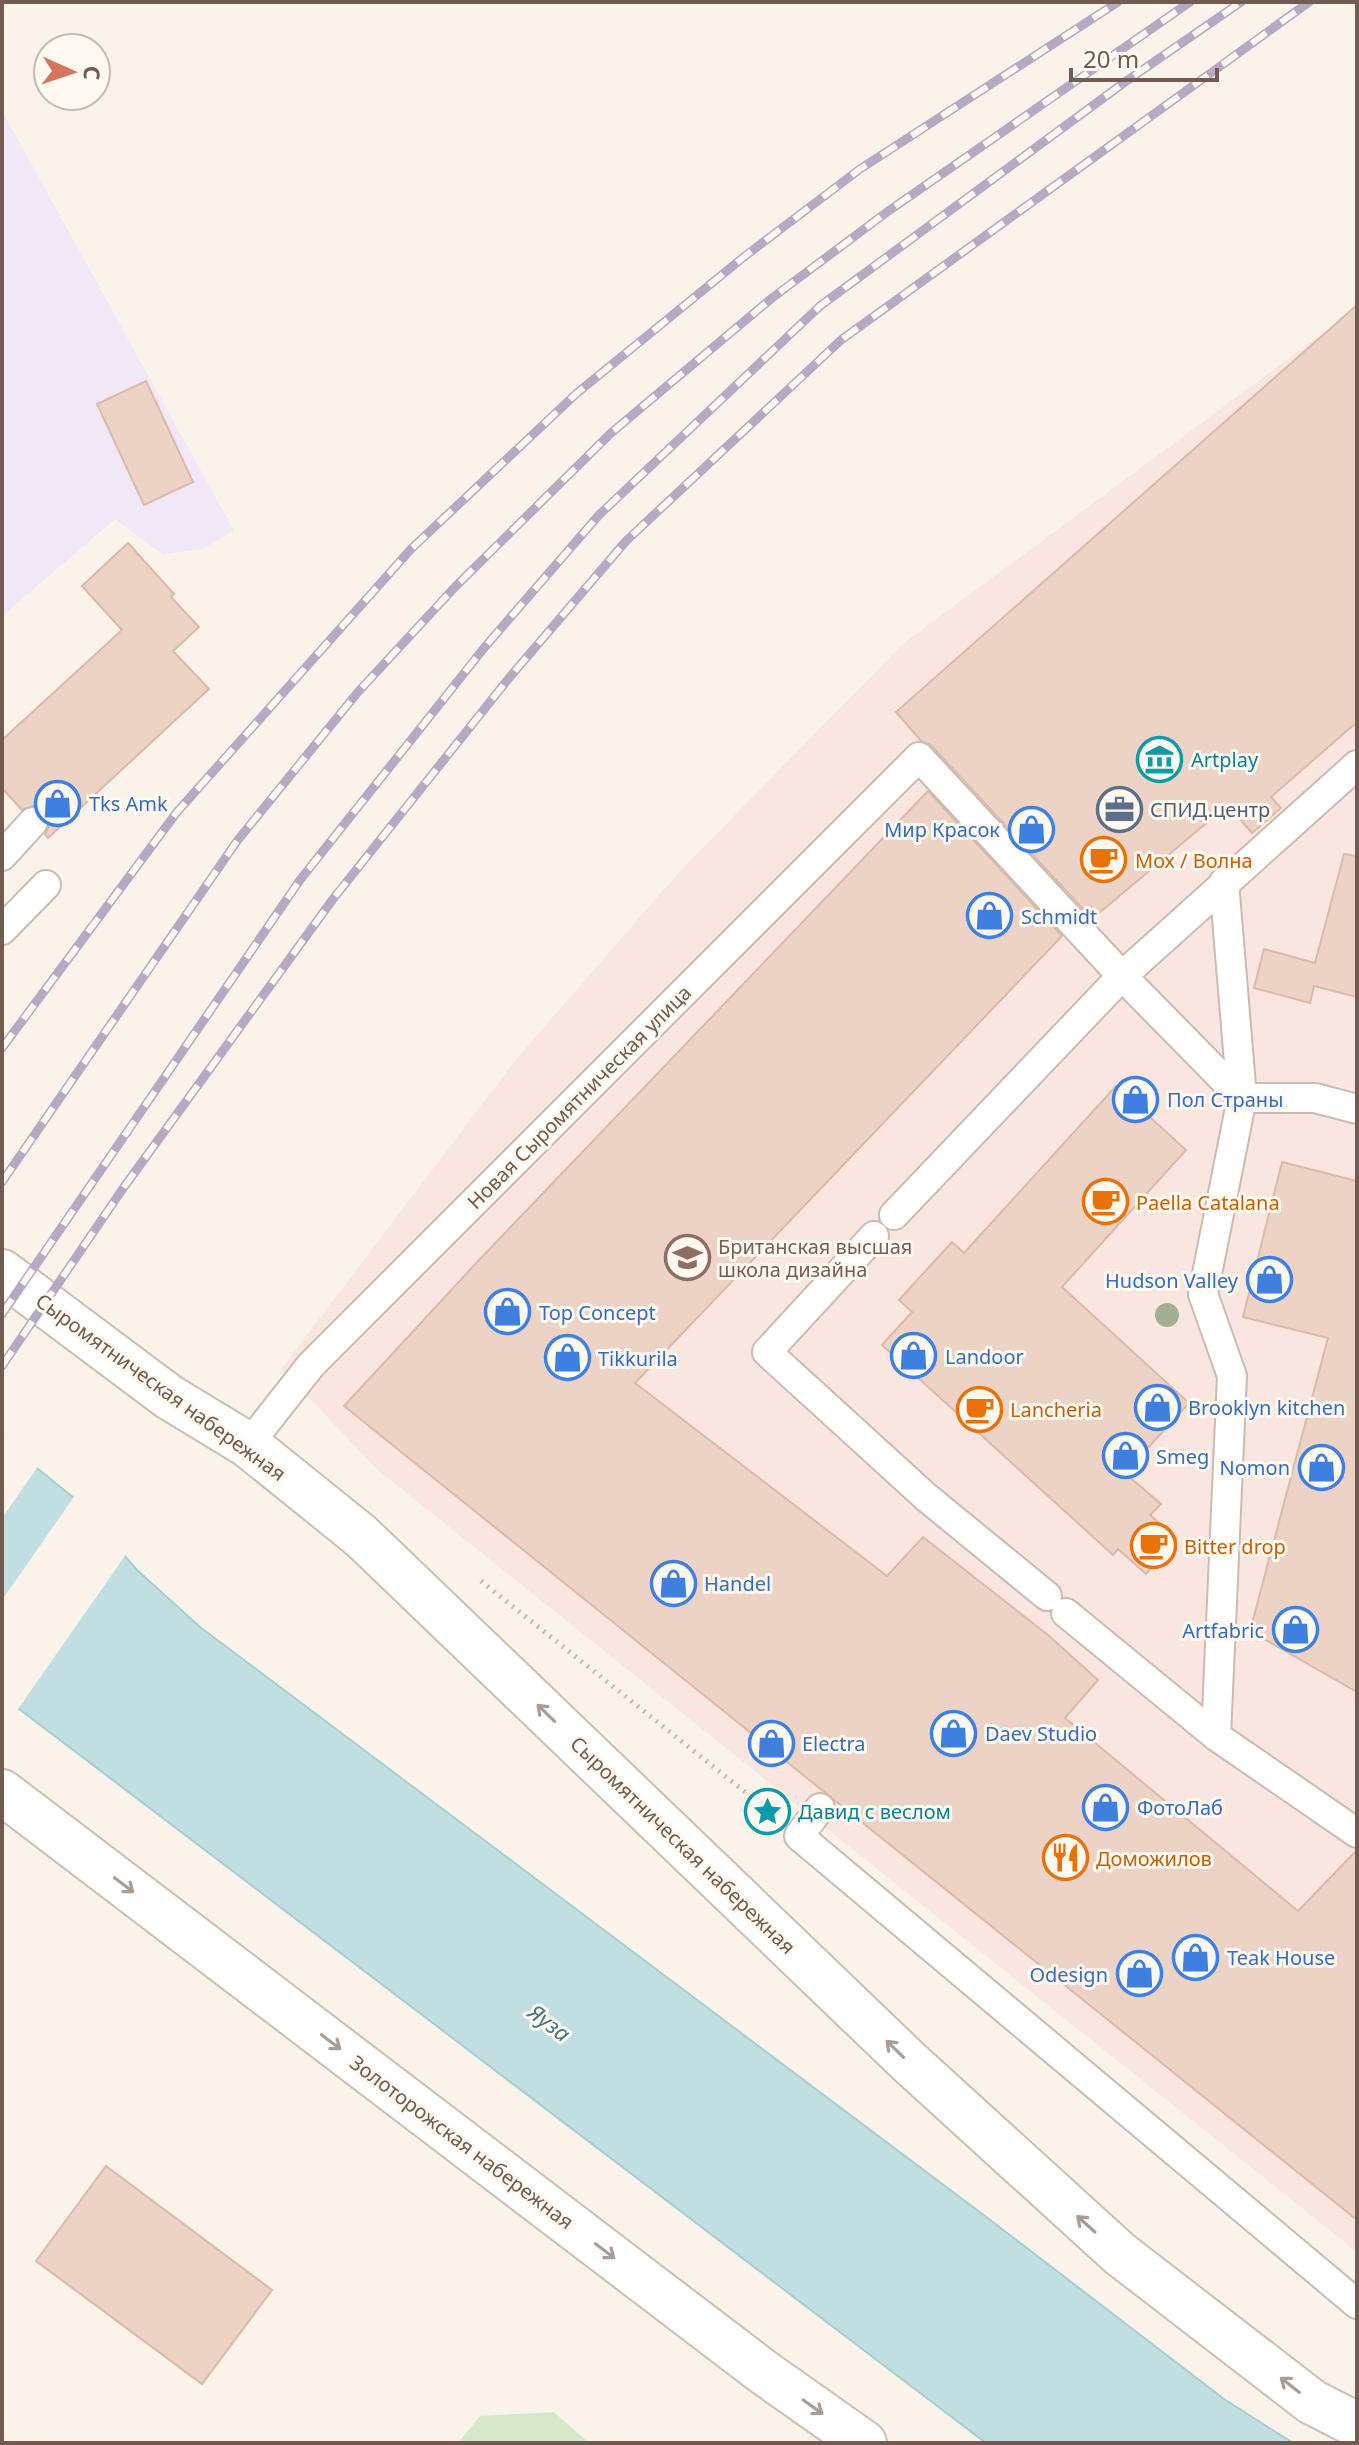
<svg xmlns="http://www.w3.org/2000/svg" width="1359" height="2445" font-family="'Noto Sans',sans-serif">
<style>
.commercial{fill:#f9e6e0}
.education{fill:#f0e7f7}
.green{fill:#d7e7ca}
.water{fill:#c1dfe2;stroke:#a8ced2;stroke-width:2}
.pier{fill:#faf3ea}
.building{fill:#ecd3c5;stroke:#ddb9a8;stroke-width:2}
.lines{fill:none;stroke-linecap:round;stroke-linejoin:round}
.service-casing{stroke:#cbbbb1;stroke-width:32}
.secondary-casing{stroke:#cfbdb2;stroke-width:48}
.path{stroke:#d1b6a8;stroke-width:5;stroke-dasharray:2 6;stroke-linecap:butt}
.service{stroke:#fff;stroke-width:28}
.secondary{stroke:#fff;stroke-width:44}
.rail-casing{stroke:#b6a9c3;stroke-width:9}
.rail{stroke:#fdf8f0;stroke-width:6;stroke-dasharray:18;stroke-linecap:butt}
.tree{fill:#a1af92}
.oneway{stroke:#aa9d96}
.labels{text-anchor:middle;dominant-baseline:central;stroke-width:6;stroke-linejoin:round;paint-order:stroke}
.culture-label{font-size:20px;fill:#0d838f;stroke:#fdf8f0;text-anchor:start}
.shop-label{font-size:20px;fill:#366cbe;stroke:#fdf8f0;text-anchor:start}
.service-label{font-size:20px;fill:#4e5e75;stroke:#fdf8f0;text-anchor:start}
.food-label{font-size:20px;fill:#c56008;stroke:#fdf8f0;text-anchor:start}
.street-label{font-size:20px;fill:#725b50;stroke:#fdf8f0}
.education-label{font-size:20px;fill:#785e54;stroke:#fdf8f0;text-anchor:start}
.water-label{font-size:22px;font-style:italic;fill:#49767b;stroke:#fdf8f0}
</style>
<rect width="100%" height="100%" fill="#faf3ea"/>
<!-- commercial -->
<polygon class="commercial" points="1357,308 1357,2252 379,1471 281,1369 518,1057 681,870 904,643"/>
<!-- education -->
<polygon class="education" points="2,111 234,531 202,549 163,554 115,519 2,616"/>
<!-- green -->
<polygon class="green" points="554,2412 589,2443 458,2443 480,2416"/>
<!-- water -->
<polygon class="water" points="2,1440 74,1498 137,1570 200,1627 981,2213 1224,2399 1293,2443 986,2443 2,1696"/>
<!-- pier -->
<g class="pier">
<polygon points="2,1436 39,1465 2,1518"/>
<polygon points="76,1494 127,1553 16,1712 2,1701 2,1600"/>
</g>
<!-- building -->
<g class="building">
<polygon points="1357,305 1357,722 1271,797 1281,808 1252,833 1228,805 1098,914 1090,906 1085,911 931,745 921,741 896,712"/>
<polygon points="146,381 193,482 144,505 97,404"/>
<polygon points="128,543 174,594 171,597 199,627 173,651 209,689 48,838 45,834 49,826 49,818 45,810 36,805 22,810 2,788 2,740 122,630 82,586"/>
<polygon points="928,791 1062,936 635,1383 887,1576 923,1537 1048,1635 1098,1680 1065,1718 1298,1911 1357,1850 1357,2220 344,1406 480,1259"/>
<polygon points="1344,854 1357,856 1357,997 1314,986 1310,1003 1254,988 1264,949 1315,963"/>
<polygon points="1116,1086 1186,1150 1062,1287 1189,1403 1125,1473 1161,1504 1150,1515 1177,1539 1146,1574 1118,1549 1113,1555 882,1345 912,1312 899,1300 952,1242 964,1253"/>
<polygon points="1282,1162 1357,1181 1357,1692 1250,1631 1328,1338 1243,1317"/>
<polygon points="106,2166 272,2290 202,2384 36,2261"/>
</g>
<g class="lines">
<defs>
<g id="service">
<polyline points="2,856 33,822"/>
<polyline points="2,930 46,885"/>
<polyline points="894,1215 1122,976 1357,765"/>
<polyline points="874,1236 767,1352 926,1497 1047,1596"/>
<polyline points="248,1445 311,1365 919,757 1122,976 1242,1098 1315,1098 1357,1109"/>
<polyline points="1066,1613 1216,1736 1357,1833"/>
<polyline points="1216,1736 1232,1376 1203,1294 1242,1098 1224,882"/>
<polyline points="820,1808 799,1836 1357,2304"/>
</g>
<g id="secondary">
<polyline points="2,1272 169,1397 248,1445 361,1536 909,2062 1120,2254 1312,2402 1357,2425"/>
<polyline points="2,1792 762,2371 864,2443"/>
</g>
</defs>
<!-- service casing -->
<use href="#service" class="service-casing"/>
<!-- secondary casing -->
<use href="#secondary" class="secondary-casing"/>
<!-- path -->
<polyline class="path" points="481,1581 770,1812"/>
<!-- service -->
<use href="#service" class="service"/>
<!-- secondary -->
<use href="#secondary" class="secondary"/>
<defs>
<g id="rail">
<polyline points="2,1048 177,812 411,549 577,393 745,256 860,169 1118,2"/>
<polyline points="2,1182 237,841 358,692 455,587 611,433 772,298 887,212 1190,2"/>
<polyline points="2,1314 300,880 484,648 599,515 820,306 1125,82 1241,2"/>
<polyline points="2,1366 124,1187 333,899 509,678 626,541 841,340 1309,2"/>
</g>
</defs>
<!-- rail casing -->
<use href="#rail" class="rail-casing"/>
<!-- rail -->
<use href="#rail" class="rail"/>
</g>
<!-- trees -->
<circle class="tree" cx="1167" cy="1315" r="12"/>
<!-- one-way arrows -->
<defs><path id="oneway-shaft" d="M-6 0H5M1.5-3L5.5 0L1.5 3" fill="none" stroke-width="1.6" stroke-linecap="round" stroke-linejoin="round" transform="scale(2)"/></defs>
<g class="oneway">
<use href="#oneway-shaft" transform="translate(546 1713) rotate(-136)"/>
<use href="#oneway-shaft" transform="translate(124 1885) rotate(37)"/>
<use href="#oneway-shaft" transform="translate(331 2042) rotate(37)"/>
<use href="#oneway-shaft" transform="translate(895 2049) rotate(-136)"/>
<use href="#oneway-shaft" transform="translate(1086 2224) rotate(-138)"/>
<use href="#oneway-shaft" transform="translate(605 2251) rotate(37)"/>
<use href="#oneway-shaft" transform="translate(1290 2385) rotate(-142)"/>
<use href="#oneway-shaft" transform="translate(813 2407) rotate(36)"/>
</g>
<!-- icons -->
<defs>
<symbol id="museum-ring" viewBox="-11 -11 22 22"><circle r="9.5" fill="#fdf8f0" stroke="#0f9aa8" stroke-width="1.5"/><path d="M0-6L6-3V-2H-6V-3ZM-5-1h2V3h-2ZM-1-1h2V3h-2ZM3-1h2V3H3ZM-6 4H6V6H-6Z" fill="#0f9aa8"/></symbol>
<symbol id="shop-ring" viewBox="-11 -11 22 22"><circle r="9.5" fill="#fdf8f0" stroke="#3f7fe0" stroke-width="1.5"/><path d="M-5-2.5h2.3a2.7 3.5 0 0 1 5.4 0H5L5.5 6h-11ZM-1.5-2.5h3a1.5 2.3 0 0 0-3 0Z" fill="#3f7fe0"/></symbol>
<symbol id="office-ring" viewBox="-11 -11 22 22"><circle r="9.5" fill="#fdf8f0" stroke="#5c6f8a" stroke-width="1.5"/><path d="M-6-3h4V-5.5h4V-3h4V5H-6ZM-1-4.5V-3h2v-1.5ZM-6 0V1H6V0Z" fill="#5c6f8a"/></symbol>
<symbol id="cafe-ring" viewBox="-11 -11 22 22"><circle r="9.5" fill="#fdf8f0" stroke="#e8710a" stroke-width="1.5"/><path d="M-5.5-4.5H6V0H3Q3 3.5 0 3.5H-2.5Q-5.5 3.5-5.5 0ZM3-3.2v2h1.7v-2ZM-6 4.5H4V6H-6Z" fill="#e8710a"/></symbol>
<symbol id="university-ring" viewBox="-11 -11 22 22"><circle r="9.5" fill="#fdf8f0" stroke="#8d6e63" stroke-width="1.5"/><path d="M0-5L7-2L0 1L-7-2ZM-4 1L0 2.5L4 1V4Q0 6-4 4Z" fill="#8d6e63"/></symbol>
<symbol id="sight-ring" viewBox="-11 -11 22 22"><circle r="9.5" fill="#fdf8f0" stroke="#0f9aa8" stroke-width="1.5"/><path d="M0-6L1.8-2.2L6-1.7L2.9 1.2L3.7 5.4L0 3.3L-3.7 5.4L-2.9 1.2L-6-1.7L-1.8-2.2Z" fill="#0f9aa8"/></symbol>
<symbol id="restaurant-ring" viewBox="-11 -11 22 22"><circle r="9.5" fill="#fdf8f0" stroke="#e8710a" stroke-width="1.5"/><path d="M-5-6h1v4h1v-4h1v4h1v-4h1v5L-1.5 .5V6h-2V.5L-5-1ZM5-6V6H3V1.5H1.5Q1.5-4 5-6Z" fill="#e8710a"/></symbol>
</defs>
<g fill-rule="evenodd">
<use href="#museum-ring" x="1134" y="734" width="51" height="51"/>
<use href="#shop-ring" x="32" y="778" width="51" height="51"/>
<use href="#office-ring" x="1094" y="784" width="51" height="51"/>
<use href="#shop-ring" x="1006" y="804" width="51" height="51"/>
<use href="#cafe-ring" x="1078" y="834" width="51" height="51"/>
<use href="#shop-ring" x="964" y="890" width="51" height="51"/>
<use href="#shop-ring" x="1110" y="1074" width="51" height="51"/>
<use href="#cafe-ring" x="1080" y="1176" width="51" height="51"/>
<use href="#university-ring" x="662" y="1232" width="51" height="51"/>
<use href="#shop-ring" x="1244" y="1254" width="51" height="51"/>
<use href="#shop-ring" x="482" y="1286" width="51" height="51"/>
<use href="#shop-ring" x="888" y="1330" width="51" height="51"/>
<use href="#shop-ring" x="542" y="1332" width="51" height="51"/>
<use href="#shop-ring" x="1132" y="1382" width="51" height="51"/>
<use href="#cafe-ring" x="954" y="1384" width="51" height="51"/>
<use href="#shop-ring" x="1100" y="1430" width="51" height="51"/>
<use href="#shop-ring" x="1296" y="1442" width="51" height="51"/>
<use href="#cafe-ring" x="1128" y="1520" width="51" height="51"/>
<use href="#shop-ring" x="648" y="1558" width="51" height="51"/>
<use href="#shop-ring" x="1270" y="1604" width="51" height="51"/>
<use href="#shop-ring" x="928" y="1708" width="51" height="51"/>
<use href="#shop-ring" x="746" y="1718" width="51" height="51"/>
<use href="#shop-ring" x="1080" y="1782" width="51" height="51"/>
<use href="#sight-ring" x="742" y="1786" width="51" height="51"/>
<use href="#restaurant-ring" x="1040" y="1832" width="51" height="51"/>
<use href="#shop-ring" x="1170" y="1932" width="51" height="51"/>
<use href="#shop-ring" x="1114" y="1948" width="51" height="51"/>
</g>
<g class="labels">
<!-- culture labels -->
<g class="culture-label">
<text x="1191" y="759">Artplay</text>
<text x="798" y="1811">Давид с веслом</text>
</g>
<!-- shop labels -->
<g class="shop-label">
<text x="89" y="803">Tks Amk</text>
<text x="1000" y="829" text-anchor="end">Мир Красок</text>
<text x="1021" y="916">Schmidt</text>
<text x="1167" y="1099">Пол Страны</text>
<text x="1238" y="1280" text-anchor="end">Hudson Valley</text>
<text x="539" y="1312">Top Concept</text>
<text x="945" y="1356">Landoor</text>
<text x="598" y="1358">Tikkurila</text>
<text x="1188" y="1407">Brooklyn kitchen</text>
<text x="1156" y="1456">Smeg</text>
<text x="1290" y="1467" text-anchor="end">Nomon</text>
<text x="704" y="1583">Handel</text>
<text x="1264" y="1630" text-anchor="end">Artfabric</text>
<text x="985" y="1733">Daev Studio</text>
<text x="802" y="1743">Electra</text>
<text x="1137" y="1807">ФотоЛаб</text>
<text x="1227" y="1957">Teak House</text>
<text x="1108" y="1974" text-anchor="end">Odesign</text>
</g>
<!-- service labels -->
<g class="service-label">
<text x="1150" y="809">СПИД.центр</text>
</g>
<!-- food labels -->
<g class="food-label">
<text x="1135" y="860">Мох / Волна</text>
<text x="1136" y="1202">Paella Catalana</text>
<text x="1010" y="1409">Lancheria</text>
<text x="1184" y="1546">Bitter drop</text>
<text x="1096" y="1858">Доможилов</text>
</g>
<!-- street labels -->
<g class="street-label">
<text transform="translate(579 1097) rotate(-45)">Новая Сыромятническая улица</text>
<text transform="translate(161 1387) rotate(36)">Сыромятническая набережная</text>
<text transform="translate(683 1845) rotate(44)">Сыромятническая набережная</text>
<text transform="translate(462 2142) rotate(37)">Золоторожская набережная</text>
</g>
<!-- education labels -->
<g class="education-label">
<text x="718" y="1246">Британская высшая<tspan x="718" dy="23">школа дизайна</tspan></text>
</g>
<!-- water labels -->
<g class="water-label">
<text transform="translate(550 2022) rotate(37)">Яуза</text>
</g>
</g>
<!-- border -->
<rect width="1359" height="2445" fill="none" stroke="#725b50" stroke-width="8"/>
<!-- north arrow -->
<g transform="translate(72 72) rotate(93)"><circle r="38" fill="#fdf8f0" stroke="#c5b9b0" stroke-width="2"/>
<path d="M0-6L14 30L0 20L-14 30Z" fill="#d5745f"/>
<text y="-12" font-size="22" font-weight="bold" text-anchor="middle" fill="#725b50">С</text>
</g>
<!-- scale -->
<path d="M1071 68v12h146v-12" fill="none" stroke="#725b50" stroke-width="4"/>
<text x="1083" y="68" font-size="24" fill="#725b50" stroke="#fdf8f0" stroke-width="6" paint-order="stroke">20 m</text>
</svg>
